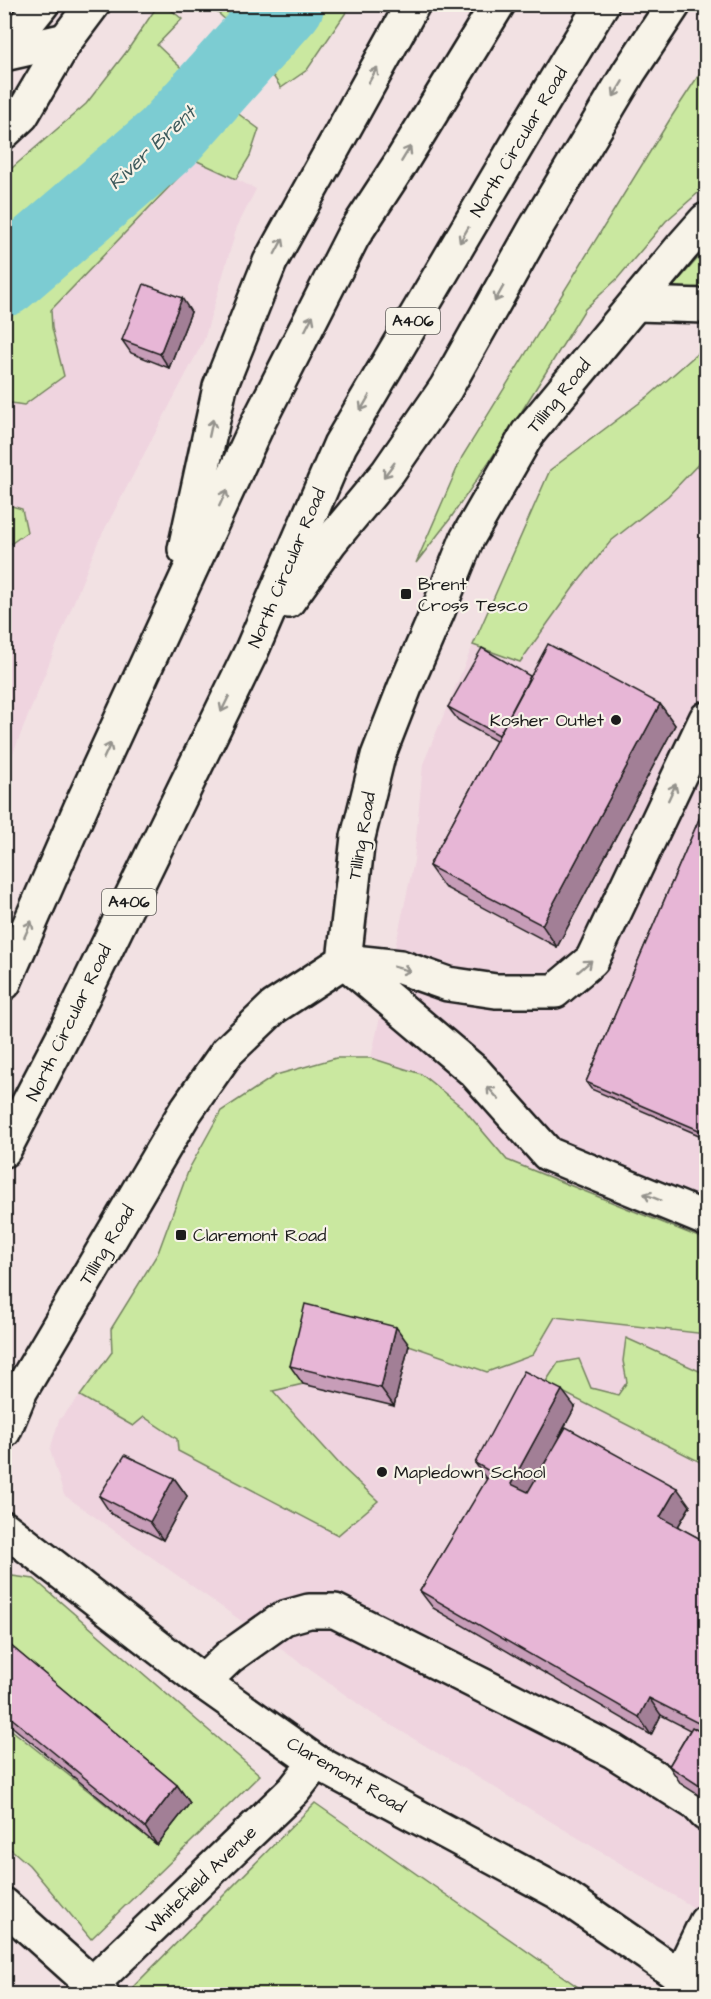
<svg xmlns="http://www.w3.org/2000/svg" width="711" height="1999" font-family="'Architects Daughter',sans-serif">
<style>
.built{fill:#efd4df}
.green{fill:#cae8a0;stroke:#73825e;stroke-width:1.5}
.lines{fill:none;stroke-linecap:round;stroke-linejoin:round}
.river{stroke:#7bccd2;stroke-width:75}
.minor-casing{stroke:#1c1c1c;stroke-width:38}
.highway-casing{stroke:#1c1c1c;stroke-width:38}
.minor{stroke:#f7f3e8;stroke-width:33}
.highway{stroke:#f7f3e8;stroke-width:33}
.wall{fill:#c79db8;stroke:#1c1c1c;stroke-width:1.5}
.shaded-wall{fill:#a27f96;stroke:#1c1c1c;stroke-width:1.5}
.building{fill:#e7b6d6;stroke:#1c1c1c;stroke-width:1.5}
.oneway{stroke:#94928c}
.poi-dot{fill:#1c1c1c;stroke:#f7f3e8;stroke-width:2}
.labels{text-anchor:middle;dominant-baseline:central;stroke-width:4.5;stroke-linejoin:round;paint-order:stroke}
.shield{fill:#f7f3e8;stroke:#5e5c59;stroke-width:1.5}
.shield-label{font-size:16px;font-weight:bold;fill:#1c1c1c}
.street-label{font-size:18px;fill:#1c1c1c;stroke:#f7f3e8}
.poi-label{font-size:18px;fill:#1c1c1c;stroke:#f7f3e8;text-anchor:start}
.water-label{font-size:20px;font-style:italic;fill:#3d5a5c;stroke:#f7f3e8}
</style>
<rect width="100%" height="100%" fill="#f2e1e3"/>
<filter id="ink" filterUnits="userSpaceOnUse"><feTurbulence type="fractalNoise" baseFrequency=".0167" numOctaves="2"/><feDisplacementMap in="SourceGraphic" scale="12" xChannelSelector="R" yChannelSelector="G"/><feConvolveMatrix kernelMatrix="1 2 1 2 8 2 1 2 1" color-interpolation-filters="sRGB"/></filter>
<g filter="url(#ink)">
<!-- built -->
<g class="built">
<polygon points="195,159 256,189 237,227 204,340 98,542 5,773 5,328"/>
<polygon points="706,456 706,1915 371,1713 64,1495 50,1450 59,1420 80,1396 112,1352 111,1329 158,1253 189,1169 221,1111 276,1075 336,1058 371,1058 414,861 423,764 473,645 520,662 573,588 612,541 668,496"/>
</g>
<!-- green -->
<g class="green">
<polygon points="305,4 351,5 307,70 281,88 256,50"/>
<polygon points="158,5 165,5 182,19 157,45 198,84 160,124 5,260 5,174 86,104 127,51"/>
<polygon points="209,5 255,5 237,30"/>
<polygon points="706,64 706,186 666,221 617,279 585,309 507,435 450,519 416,563 462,457 672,116"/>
<polygon points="214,96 259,129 250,156 236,179 195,160 51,310 52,328 64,376 24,405 5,402 5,296 174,141"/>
<polygon points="706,248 706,287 671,289 706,249"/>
<polygon points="706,346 706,456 668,496 611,541 573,588 520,662 473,645 550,470 650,395"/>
<polygon points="5,504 22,509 27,532 5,548"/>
<polygon points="336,1058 371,1058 421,1074 463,1108 507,1160 706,1240 706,1334 555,1317 533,1355 487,1372 409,1345 318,1322 303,1384 273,1391 343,1468 378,1501 338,1535 178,1451 177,1439 144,1417 133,1426 80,1396 112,1352 111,1329 158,1253 189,1169 221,1111 276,1075"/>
<polygon points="626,1338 706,1374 706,1465 545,1383 558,1363 579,1359 591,1388 618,1395 627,1382 623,1361"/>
<polygon points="5,1575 34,1579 260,1775 91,1939 29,1865 5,1844 4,1724 157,1845 189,1804 5,1648"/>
<polygon points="315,1803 588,1994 141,1994 133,1987"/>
</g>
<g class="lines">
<!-- river -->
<polyline class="river" points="4,279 168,138 287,4"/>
<defs>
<g id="minor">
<polyline points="4,54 66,40"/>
<polyline points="4,132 22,115 66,40 93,4"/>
<polyline points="344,961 400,967 448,984 496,991 555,991 592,960 706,719"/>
<polyline points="344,961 475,1072 548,1154 706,1219"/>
<polyline points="4,1431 21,1390 185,1112 227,1052 274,1007 344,961 358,837 378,756 405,687 438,611 467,539 528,433 683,246 706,220"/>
<polyline points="4,1528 203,1682 316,1762 558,1892 706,1994"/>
<polyline points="203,1682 229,1657 284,1618 309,1611 335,1611 613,1751 697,1804 706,1814"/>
<polyline points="4,1905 92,1984"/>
<polyline points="680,1976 706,1922"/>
<polyline points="102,1994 92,1984 294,1790 316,1762"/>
</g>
<g id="highway">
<polyline points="4,51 42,4"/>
<polyline points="636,304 706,306"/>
<polyline points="185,549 220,387 270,262 413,4"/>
<polyline points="288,601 330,542 388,472 446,388 535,229 629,72 674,4"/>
<polyline points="4,983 84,800 259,421 353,236 400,164 498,4"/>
<polyline points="4,1150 71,1021 251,652 340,445 524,133 602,4"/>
</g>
</defs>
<!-- minor casing -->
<use href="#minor" class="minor-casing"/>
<!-- highway casing -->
<use href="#highway" class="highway-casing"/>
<!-- minor -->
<use href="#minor" class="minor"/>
<!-- highway -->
<use href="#highway" class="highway"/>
</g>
<!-- wall -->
<g class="wall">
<polygon points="191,312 169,368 131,353 122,340"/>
<polygon points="530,676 660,704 675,725 557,947 444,887 429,866 496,741 458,720 448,707"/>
<polygon points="706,803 706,1138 591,1089 586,1082"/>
<polygon points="409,1345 394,1406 303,1384 290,1366"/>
<polygon points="575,1407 542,1469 690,1506 678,1527 706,1542 706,1800 681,1784 669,1766 690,1730 661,1715 651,1735 433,1608 420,1591 487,1480 475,1463"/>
<polygon points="174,1478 187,1496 163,1540 111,1514 99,1496"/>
<polygon points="4,1640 177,1785 190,1803 157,1845 4,1720"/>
</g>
<!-- shaded-wall -->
<g class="shaded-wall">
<polygon points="182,298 191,312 169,368 160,354"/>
<polygon points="660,704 675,725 557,947 542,925"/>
<polygon points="396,1327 409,1345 394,1406 381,1388"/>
<polygon points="562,1390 575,1407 524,1502 511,1484"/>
<polygon points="174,1478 187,1496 163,1540 150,1522"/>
<polygon points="677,1488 690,1506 673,1535 660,1517"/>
<polygon points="706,1612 706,1627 702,1620"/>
<polygon points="649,1698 661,1715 651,1735 639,1717"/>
<polygon points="177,1785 190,1803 157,1845 145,1827"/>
</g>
<!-- building -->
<g class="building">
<polygon points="144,284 182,298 160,354 122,340"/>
<polygon points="548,644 660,704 542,925 429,866"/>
<polygon points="482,648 530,676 499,735 448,707"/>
<polygon points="706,803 706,1133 586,1082"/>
<polygon points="305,1304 396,1327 381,1388 290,1366"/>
<polygon points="524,1371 562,1390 511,1484 528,1492 566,1427 677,1488 660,1517 706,1542 706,1612 702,1620 706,1623 706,1727 649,1698 639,1717 420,1591 491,1472 475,1463"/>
<polygon points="125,1455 174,1478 150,1522 99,1496"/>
<polygon points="4,1640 177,1785 145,1827 4,1712"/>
<polygon points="692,1727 706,1735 706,1790 669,1766"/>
</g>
<!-- one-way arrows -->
<defs><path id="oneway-shaft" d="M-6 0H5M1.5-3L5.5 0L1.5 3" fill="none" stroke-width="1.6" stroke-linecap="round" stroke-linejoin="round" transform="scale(1.5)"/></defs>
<g class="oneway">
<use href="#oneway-shaft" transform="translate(373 75) rotate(-61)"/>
<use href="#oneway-shaft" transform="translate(618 89) rotate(121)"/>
<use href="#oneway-shaft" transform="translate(406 154) rotate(-59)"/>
<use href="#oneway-shaft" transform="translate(464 235) rotate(120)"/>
<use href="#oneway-shaft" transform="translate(279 246) rotate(-62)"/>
<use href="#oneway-shaft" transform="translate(499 294) rotate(119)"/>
<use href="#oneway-shaft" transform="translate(309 323) rotate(-63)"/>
<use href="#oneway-shaft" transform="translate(365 403) rotate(120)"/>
<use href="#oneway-shaft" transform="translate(211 428) rotate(-78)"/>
<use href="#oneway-shaft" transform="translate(389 470) rotate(127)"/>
<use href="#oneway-shaft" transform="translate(223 498) rotate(-65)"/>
<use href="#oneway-shaft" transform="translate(225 704) rotate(116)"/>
<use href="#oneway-shaft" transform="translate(107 751) rotate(-65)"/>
<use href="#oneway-shaft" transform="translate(672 792) rotate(-65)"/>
<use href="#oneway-shaft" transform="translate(28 929) rotate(-66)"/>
<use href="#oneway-shaft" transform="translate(585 966) rotate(-41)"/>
<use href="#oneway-shaft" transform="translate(402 969) rotate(15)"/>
<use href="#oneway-shaft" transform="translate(493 1093) rotate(-132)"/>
<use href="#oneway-shaft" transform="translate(652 1197) rotate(-158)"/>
</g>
</g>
<!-- markers -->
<g class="poi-dot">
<rect x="400" y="588" width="12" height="12" rx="3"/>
<circle cx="616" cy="720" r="6"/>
<rect x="175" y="1229" width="12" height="12" rx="3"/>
<circle cx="382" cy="1472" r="6"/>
</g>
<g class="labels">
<!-- shield labels -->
<g class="shield">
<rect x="386" y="308" width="54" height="26" rx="4.5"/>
<rect x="102" y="889" width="54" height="26" rx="4.5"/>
</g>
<g class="shield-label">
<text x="413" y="321">A406</text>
<text x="129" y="902">A406</text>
</g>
<!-- street labels -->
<g class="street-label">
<text transform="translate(519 142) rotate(-59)">North Circular Road</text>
<text transform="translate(559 396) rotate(-51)">Tilling Road</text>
<text transform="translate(287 568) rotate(-67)">North Circular Road</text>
<text transform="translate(362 836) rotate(-80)">Tilling Road</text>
<text transform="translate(69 1023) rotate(-64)">North Circular Road</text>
<text transform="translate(107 1245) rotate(-59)">Tilling Road</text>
<text transform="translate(346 1775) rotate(30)">Claremont Road</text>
<text transform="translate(201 1880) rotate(-44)">Whitefield Avenue</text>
</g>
<!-- poi labels -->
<g class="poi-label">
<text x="418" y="584">Brent<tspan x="418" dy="21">Cross Tesco</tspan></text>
<text x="604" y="720" text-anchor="end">Kosher Outlet</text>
<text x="193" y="1235">Claremont Road</text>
<text x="394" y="1472">Mapledown School</text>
</g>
<!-- water labels -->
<g class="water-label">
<text transform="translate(152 148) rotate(-43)">River Brent</text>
</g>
</g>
<!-- margin -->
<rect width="711" height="1999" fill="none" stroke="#f7f3e8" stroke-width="24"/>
<rect x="12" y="12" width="687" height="1975" fill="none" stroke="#1c1c1c" stroke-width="2" filter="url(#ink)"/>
</svg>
